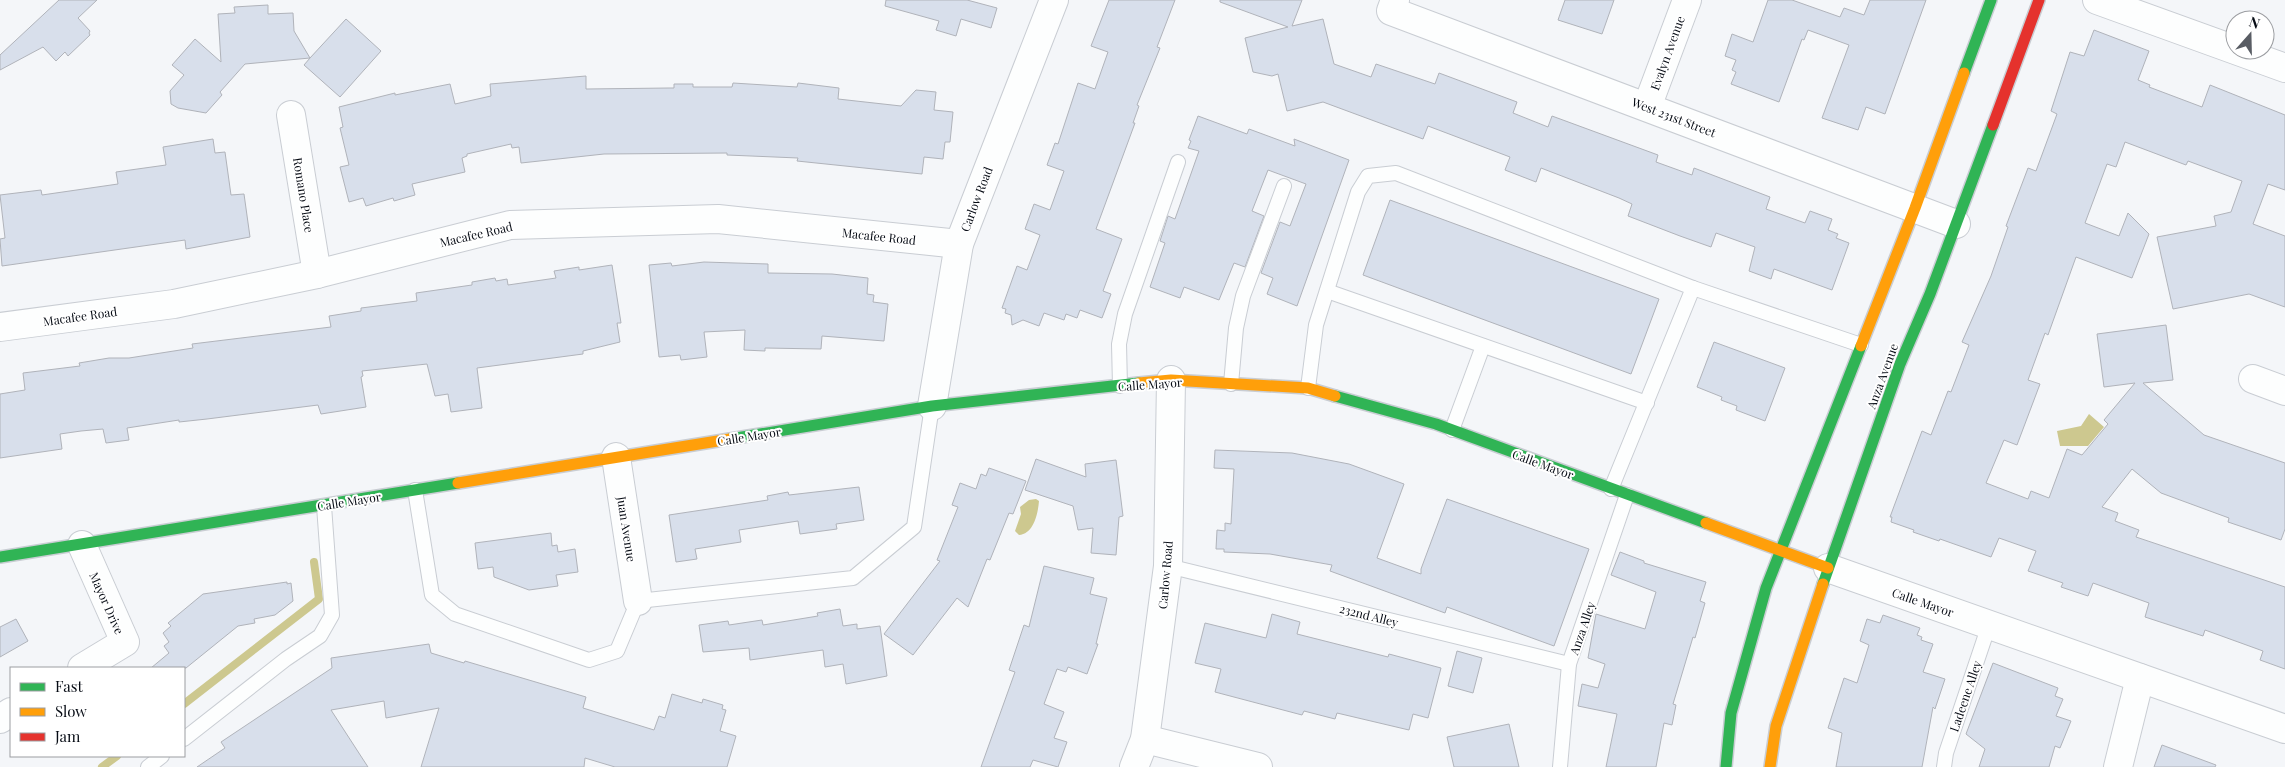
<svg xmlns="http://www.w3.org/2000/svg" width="2285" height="767" font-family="'Playfair Display',serif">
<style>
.water{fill:#cdc88f}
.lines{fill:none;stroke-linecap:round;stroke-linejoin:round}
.stream{stroke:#cdc88f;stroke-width:8}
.building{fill:#d8dfeb;stroke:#b0b3ba}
.lane-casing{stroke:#c9cdd3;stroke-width:16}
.street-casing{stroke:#c9cdd3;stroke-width:30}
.fast-casing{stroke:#c9cdd3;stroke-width:14}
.slow-casing{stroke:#c9cdd3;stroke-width:14}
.jam-casing{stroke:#c9cdd3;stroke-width:14}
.lane{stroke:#fdfefe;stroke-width:14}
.street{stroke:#fdfefe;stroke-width:28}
.fast{stroke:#30b455;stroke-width:11}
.slow{stroke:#ff9f0a;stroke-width:11}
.jam{stroke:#e5322d;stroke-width:11}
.labels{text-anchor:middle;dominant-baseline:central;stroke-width:4;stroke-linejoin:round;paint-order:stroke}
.street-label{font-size:12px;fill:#060b14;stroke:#fff}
</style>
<rect width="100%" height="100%" fill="#f4f6f9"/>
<!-- water -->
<g class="water">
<polygon points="2089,414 2104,427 2088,446 2060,446 2057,431 2081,426"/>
<path d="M1036,499L1039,501C1038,513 1034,534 1019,535L1015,531L1021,514L1020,507L1029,500Z"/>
</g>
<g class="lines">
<!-- stream -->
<g class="stream">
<polyline points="184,704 319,599 314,562"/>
<polyline points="102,767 117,756"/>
</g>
</g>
<!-- building -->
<g class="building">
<polygon points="59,0 97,0 78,18 90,31 89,33 90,35 68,56 65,52 56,61 43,47 0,70 0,55"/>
<polygon points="886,0 967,0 997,8 991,28 961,19 956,36 936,30 939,21 885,6"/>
<polygon points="1109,0 1175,0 1157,47 1160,48 1137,105 1139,106 1133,123 1135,123 1096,229 1122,239 1103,291 1111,294 1102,318 1080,310 1077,318 1066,314 1064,320 1044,313 1039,326 1023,320 1012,325 1011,315 1005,313 1006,309 1002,308 1017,266 1027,270 1040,235 1025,229 1034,204 1050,210 1064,171 1047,165 1055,143 1058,144 1078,83 1095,89 1108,52 1091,46"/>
<polygon points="1220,0 1302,0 1292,26 1323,19 1334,64 1371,77 1376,64 1435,84 1439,73 1517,102 1513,113 1548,127 1552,116 1658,155 1656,162 1692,175 1694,168 1770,197 1766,209 1805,223 1810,211 1832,219 1828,230 1838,234 1836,238 1849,243 1832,290 1774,269 1771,279 1749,271 1755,247 1716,233 1711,247 1680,236 1628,216 1632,204 1619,198 1541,168 1536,182 1505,170 1510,157 1428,126 1423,139 1323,102 1287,111 1278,74 1272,76 1253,72 1245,38 1288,27 1220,2"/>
<polygon points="1565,0 1614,0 1602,34 1558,20"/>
<polygon points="1768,0 1792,0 1840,17 1844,8 1864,15 1870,0 1926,0 1885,114 1866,107 1858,130 1822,118 1849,45 1808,30 1804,40 1802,39 1779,102 1731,84 1736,72 1732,70 1736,60 1725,56 1732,34 1753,42"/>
<polygon points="268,5 268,14 293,13 294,31 310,58 346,19 381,51 340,97 304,65 310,58 245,64 220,92 222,95 206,113 178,108 171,104 170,91 184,75 172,65 195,39 221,62 218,14 235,13 234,7"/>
<polygon points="2094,30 2149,51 2138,80 2150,85 2149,87 2202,107 2210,85 2285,115 2285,190 2268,184 2253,224 2285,236 2285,307 2249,294 2173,309 2157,237 2216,226 2214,216 2231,212 2242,181 2188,161 2186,165 2125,142 2116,167 2107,164 2085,223 2119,236 2128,213 2149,234 2132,278 2076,257 2048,335 2045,333 2028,380 2040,384 2017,445 2004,440 1986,483 2028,499 2031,491 2049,498 2067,449 2082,455 2108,424 2104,420 2135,383 2104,387 2097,334 2166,325 2173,380 2143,383 2204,435 2285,463 2285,529 2281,540 2228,522 2229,518 2161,493 2132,469 2102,507 2118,513 2115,521 2139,530 2136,537 2285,587 2285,669 2260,660 2263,651 2205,630 2203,636 2145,617 2149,603 2093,583 2088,596 2061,587 2063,583 2028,571 2036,551 1999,538 1991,557 1940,539 1939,541 1913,532 1914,530 1891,522 1892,517 1890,517 1922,431 1931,435 1948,391 1951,392 1969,345 1962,342 1991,276 2008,227 2006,226 2028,168 2036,171 2057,114 2051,111 2070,52 2084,56"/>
<polygon points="586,76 586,89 669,88 674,88 674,84 693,84 693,87 732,87 733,83 797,87 798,83 839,88 838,99 901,106 916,90 936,92 934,110 953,112 950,142 945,142 943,159 924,157 922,174 797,161 798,158 727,155 727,153 604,154 521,163 519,147 512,148 511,144 467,154 467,156 462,158 465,172 412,184 415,195 394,201 393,198 366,206 363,198 349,202 340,167 349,165 340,128 343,127 339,107 395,93 395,95 450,84 455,104 491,96 490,84"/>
<polygon points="1198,116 1247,134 1249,129 1295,146 1294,139 1349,160 1297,306 1267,294 1273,278 1261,273 1280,222 1290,226 1306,184 1268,170 1252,211 1264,216 1245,267 1234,263 1219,300 1184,287 1180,298 1150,287 1165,243 1160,241 1168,216 1175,219 1199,151 1188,148 1191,141 1189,140"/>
<polygon points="213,139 215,153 225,152 231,195 244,194 250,237 186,249 185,240 2,266 0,239 5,238 0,195 41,190 42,195 118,184 116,172 166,165 163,147"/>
<polygon points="1390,200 1659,299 1631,374 1363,275"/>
<polygon points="704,262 768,264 768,273 832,274 868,278 867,294 874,295 873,302 888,304 884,341 822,336 821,349 765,348 765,351 744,350 745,330 704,332 707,357 681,360 680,355 659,357 649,265 671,263 672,266"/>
<polygon points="612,265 621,323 617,323 620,342 583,351 583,354 477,368 482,408 451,412 448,394 435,396 427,364 362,371 363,376 361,377 366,407 321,414 318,405 207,419 179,422 179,420 127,428 129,440 106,443 103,429 81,431 60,434 62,449 0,458 0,394 25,390 23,373 80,366 79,363 109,358 129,358 193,348 192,344 331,327 329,316 361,311 361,308 417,301 416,293 472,285 472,282 495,278 496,281 507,279 508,285 556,278 554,271 579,267 579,270"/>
<polygon points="1714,342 1785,368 1765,421 1736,410 1737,406 1721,400 1722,397 1697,387"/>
<polygon points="1215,450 1292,453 1349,464 1404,484 1377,558 1421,574 1421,569 1447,499 1589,549 1554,646 1447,607 1445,613 1330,571 1332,565 1270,554 1224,552 1224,549 1216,549 1217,530 1225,531 1225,523 1231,524 1234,469 1214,468"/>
<polygon points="1036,459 1086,477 1085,464 1116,460 1123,516 1119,517 1116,555 1091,553 1093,528 1078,530 1073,506 1025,490"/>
<polygon points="989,468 1026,481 1013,514 1009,513 990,560 987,559 968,607 957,598 913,655 884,634 940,561 937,560 958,507 952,505 960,483 976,489 981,474 986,476"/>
<polygon points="859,487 864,520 836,524 837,529 800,534 798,521 739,530 741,542 695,549 697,559 676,562 669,515 768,500 767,496 788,492 789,495"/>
<polygon points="551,533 552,546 557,545 558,552 575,549 578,572 556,575 558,586 529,590 494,577 493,567 478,569 475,543"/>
<polygon points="1620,552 1644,561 1644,563 1706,582 1700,601 1705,603 1695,638 1693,637 1673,704 1676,705 1672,725 1664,723 1656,767 1606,767 1617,714 1578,706 1582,684 1598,688 1605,664 1588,658 1596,614 1645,629 1656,592 1611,575"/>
<polygon points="1044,566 1094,578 1090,594 1107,598 1096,644 1098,644 1087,674 1068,667 1066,672 1057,669 1044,704 1064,712 1054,738 1067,742 1058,767 1033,760 1030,767 981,767 1015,672 1009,670 1024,625 1029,627"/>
<polygon points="287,582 287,584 291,583 293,601 275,615 254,619 255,623 238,626 186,668 151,668 169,653 164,646 169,642 163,633 171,626 168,623 203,594"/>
<polygon points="840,609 843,626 857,624 857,629 880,626 887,676 846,684 843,664 825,667 823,650 750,660 749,648 703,652 699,625 728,621 729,625 762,620 763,625 818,616 817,613"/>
<polygon points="1272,614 1300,622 1297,634 1388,657 1389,654 1441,668 1428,718 1413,714 1409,730 1337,713 1335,719 1304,711 1302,715 1215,692 1221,669 1195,663 1205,623 1266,638"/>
<polygon points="1883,615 1920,628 1917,635 1922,637 1921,640 1933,644 1923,672 1945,679 1935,709 1933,707 1922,767 1836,767 1842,733 1828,728 1844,678 1857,683 1869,645 1860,641 1867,619 1880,623"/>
<polygon points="16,619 28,641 0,657 0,627"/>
<polygon points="429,644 431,653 464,663 465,661 586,697 583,708 654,730 659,716 665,718 672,694 702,703 703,699 723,705 722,709 726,710 720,731 736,736 727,767 615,767 585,758 584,767 421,767 439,708 386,718 384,701 331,710 368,767 197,767 225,748 221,742 332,668 331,658"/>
<polygon points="1457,651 1482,658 1473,693 1448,686"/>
<polygon points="1993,663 2058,688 2055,696 2063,699 2056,716 2071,721 2060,748 2055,746 2049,767 1979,767 1985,749 1966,734"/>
<polygon points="1509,724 1519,767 1454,767 1447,737"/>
<polygon points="2162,745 2216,765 2215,767 2154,767"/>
</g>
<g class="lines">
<defs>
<g id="lane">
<polyline points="1693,288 1861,345"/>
<polyline points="1327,291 1647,403"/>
<polyline points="1231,384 1236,328 1243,296 1284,186"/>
<polyline points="1120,386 1119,344 1125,314 1178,162"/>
<polyline points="1308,388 1316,325 1358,192 1368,176 1396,173 1693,288 1611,489"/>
<polyline points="1452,430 1483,346"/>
<polyline points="415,490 432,595 455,614 589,660 617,651 638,601 853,578 914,527 932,406"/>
<polyline points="1168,566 1569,664"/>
<polyline points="184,739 286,659 320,636 332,615 324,506"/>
<polyline points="148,767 162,756"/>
<polyline points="1560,767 1569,664 1627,495"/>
<polyline points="1944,767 1946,753 1989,625"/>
</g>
<g id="street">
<polyline points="1395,0 1391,11 1956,224"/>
<polyline points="2097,0 2285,68"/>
<polyline points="1647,107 1687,0"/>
<polyline points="291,115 317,274"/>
<polyline points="0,327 174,304 317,274 510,225 718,219 959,244"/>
<polyline points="2253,379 2285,391"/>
<polyline points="932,406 959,244 1054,0"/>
<polyline points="616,457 638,601"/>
<polyline points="82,545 125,642 82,668"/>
<polyline points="1828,568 2285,729"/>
<polyline points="0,719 11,712"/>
<polyline points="1145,739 1258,767"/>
<polyline points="1134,767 1145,739 1168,566 1171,380"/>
<polyline points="2118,767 2140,678"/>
</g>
<g id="fast">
<polyline points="1964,73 1991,0"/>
<polyline points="1335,396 1436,424 1706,523"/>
<polyline points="730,439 932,406 1139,383"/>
<polyline points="0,557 458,483"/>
<polyline points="1823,584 1900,364 1930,294 1993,125"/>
<polyline points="1726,767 1731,713 1766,588 1861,346"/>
</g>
<g id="slow">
<polyline points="1861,346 1915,208 1964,73"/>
<polyline points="1139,383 1171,380 1308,388 1335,396"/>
<polyline points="458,483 730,439"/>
<polyline points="1706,523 1828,568"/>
<polyline points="1770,767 1776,726 1823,584"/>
</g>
<polyline id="jam" points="1993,125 2039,0"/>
</defs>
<!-- lane casing -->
<use href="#lane" class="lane-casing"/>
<!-- street casing -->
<use href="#street" class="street-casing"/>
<!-- fast casing -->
<use href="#fast" class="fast-casing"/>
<!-- slow casing -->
<use href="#slow" class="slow-casing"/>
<!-- jam casing -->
<use href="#jam" class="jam-casing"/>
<!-- lane -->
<use href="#lane" class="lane"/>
<!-- street -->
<use href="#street" class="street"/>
<!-- fast -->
<use href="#fast" class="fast"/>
<!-- slow -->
<use href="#slow" class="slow"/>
<!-- jam -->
<use href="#jam" class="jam"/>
</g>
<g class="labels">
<!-- street labels -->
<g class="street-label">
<text transform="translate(1667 53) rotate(-70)">Evalyn Avenue</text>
<text transform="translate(1674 117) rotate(21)">West 231st Street</text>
<text transform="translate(304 195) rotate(81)">Romano Place</text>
<text transform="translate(976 199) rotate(-69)">Carlow Road</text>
<text transform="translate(476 234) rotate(-13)">Macafee Road</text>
<text transform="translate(879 236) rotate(6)">Macafee Road</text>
<text transform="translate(80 316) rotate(-8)">Macafee Road</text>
<text transform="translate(1882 376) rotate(-70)">Anza Avenue</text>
<text transform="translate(1150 384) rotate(-4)">Calle Mayor</text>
<text transform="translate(749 436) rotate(-9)">Calle Mayor</text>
<text transform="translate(1543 464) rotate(20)">Calle Mayor</text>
<text transform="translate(349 501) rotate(-9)">Calle Mayor</text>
<text transform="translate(627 529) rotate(81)">Juan Avenue</text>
<text transform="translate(1165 575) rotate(-85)">Carlow Road</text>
<text transform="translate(1923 602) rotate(19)">Calle Mayor</text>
<text transform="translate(107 603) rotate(66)">Mayor Drive</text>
<text transform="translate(1369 615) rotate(14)">232nd Alley</text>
<text transform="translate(1582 628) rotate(-71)">Anza Alley</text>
<text transform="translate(1965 696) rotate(-71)">Ladeene Alley</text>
</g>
</g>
<!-- legend -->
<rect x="10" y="667" width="175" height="90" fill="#ffffff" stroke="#9b9da1"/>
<rect x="20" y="683" width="25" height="8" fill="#30b455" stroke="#9b9da1"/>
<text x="55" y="692" font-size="15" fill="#060b14">Fast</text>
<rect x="20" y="708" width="25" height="8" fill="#ff9f0a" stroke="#9b9da1"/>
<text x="55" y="717" font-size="15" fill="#060b14">Slow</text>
<rect x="20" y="733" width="25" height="8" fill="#e5322d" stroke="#9b9da1"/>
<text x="55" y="742" font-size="15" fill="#060b14">Jam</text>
<!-- north arrow -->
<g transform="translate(2250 35) rotate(20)"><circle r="24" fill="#ffffff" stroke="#9b9da1"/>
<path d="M0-4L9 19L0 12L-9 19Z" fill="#595d64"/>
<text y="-8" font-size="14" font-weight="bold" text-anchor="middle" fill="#060b14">N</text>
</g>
</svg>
